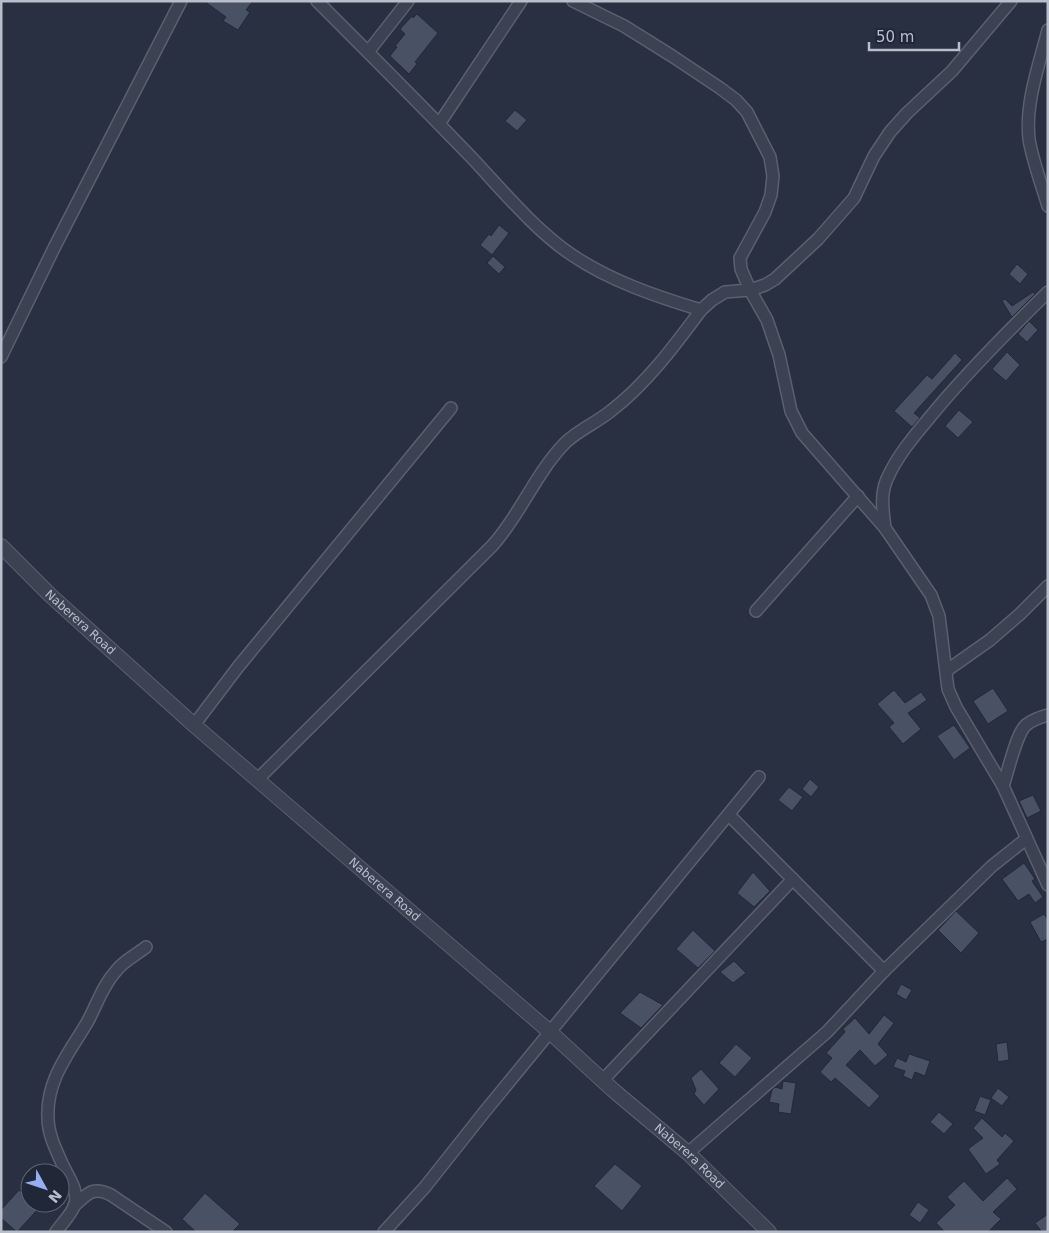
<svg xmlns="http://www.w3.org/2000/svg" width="1049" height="1233" font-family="'DejaVu Sans',sans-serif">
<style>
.building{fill:#495165;stroke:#222938}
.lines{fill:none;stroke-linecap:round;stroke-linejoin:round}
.minor-casing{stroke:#5a606e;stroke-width:14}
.tertiary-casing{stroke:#5a606e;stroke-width:16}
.minor{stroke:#3c4251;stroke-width:11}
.tertiary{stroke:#3c4251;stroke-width:14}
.labels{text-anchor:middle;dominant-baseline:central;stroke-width:4;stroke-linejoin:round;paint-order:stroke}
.street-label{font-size:12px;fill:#b9becb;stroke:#202737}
</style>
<rect width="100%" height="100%" fill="#283041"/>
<!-- building -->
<g class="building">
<polygon points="204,1 253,1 246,10 250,12 238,30 223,21 226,17"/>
<polygon points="417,14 438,33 415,62 417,64 409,74 390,56 397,47 395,46 405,34 400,29 412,16 413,18"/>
<polygon points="515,110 527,120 517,131 505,121"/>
<polygon points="499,225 509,233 492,255 480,245 489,234 491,236"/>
<polygon points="493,256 505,267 499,274 487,263"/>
<polygon points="1017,264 1028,274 1020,284 1009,274"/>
<polygon points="1033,292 1035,294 1012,317 1002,301 1005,299 1012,306"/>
<polygon points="1029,321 1038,330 1027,342 1018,334"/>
<polygon points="1007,352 1020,365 1006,381 992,369"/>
<polygon points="955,353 962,360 914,413 920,418 912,427 894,411 927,375 932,379"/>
<polygon points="959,410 973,422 958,438 945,426"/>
<polygon points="993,688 1008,711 988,724 973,701"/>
<polygon points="894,690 905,703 921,692 927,700 908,713 921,729 903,744 889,727 894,723 877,704"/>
<polygon points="954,725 970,748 954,760 937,736"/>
<polygon points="810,779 819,787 811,797 802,789"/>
<polygon points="789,787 803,797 792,811 778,800"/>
<polygon points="1033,795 1041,811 1027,818 1019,801"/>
<polygon points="1024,863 1035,879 1032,881 1043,897 1035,903 1029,894 1018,901 1002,879"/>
<polygon points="753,872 770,891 754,907 737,893"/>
<polygon points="956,911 979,933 961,953 938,930"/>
<polygon points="1044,914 1048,920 1048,939 1041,942 1030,922"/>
<polygon points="693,930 715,951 698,968 676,949"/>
<polygon points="734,961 746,973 733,983 720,972"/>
<polygon points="901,984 912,990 906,1000 896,994"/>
<polygon points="640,992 663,1005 641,1028 620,1013"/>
<polygon points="884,1015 894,1023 878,1044 888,1055 875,1066 860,1050 846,1065 880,1096 869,1108 835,1078 831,1082 820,1072 832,1058 826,1053 845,1032 843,1029 855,1018 869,1034"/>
<polygon points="1007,1042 1009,1060 998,1062 996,1044"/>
<polygon points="736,1044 752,1058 735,1077 719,1063"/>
<polygon points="909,1054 930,1061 925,1076 915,1072 912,1080 903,1076 905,1071 893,1067 897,1058 906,1062"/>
<polygon points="701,1069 719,1089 704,1105 694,1094 696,1090 691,1078"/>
<polygon points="783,1081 796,1083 791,1114 778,1112 779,1104 769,1102 772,1090 775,1087 782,1089"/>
<polygon points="998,1088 1009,1097 1002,1106 991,1098"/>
<polygon points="980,1096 991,1100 985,1115 974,1111"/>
<polygon points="939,1112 953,1124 944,1134 930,1122"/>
<polygon points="982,1118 1002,1137 1005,1133 1014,1141 997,1160 1000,1164 986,1174 968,1149 983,1138 973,1128"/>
<polygon points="615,1164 642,1186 622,1211 594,1186"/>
<polygon points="1007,1178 1017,1189 993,1212 1001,1219 988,1232 945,1232 936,1223 955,1205 947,1197 964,1181 983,1201"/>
<polygon points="19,1190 30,1200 30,1203 34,1203 39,1208 17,1232 1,1218 1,1210"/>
<polygon points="205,1193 240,1224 232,1232 196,1232 182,1219"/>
<polygon points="918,1202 929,1210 920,1223 909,1215"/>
<polygon points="1048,1214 1048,1232 1042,1232 1035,1223"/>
</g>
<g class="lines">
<defs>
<g id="minor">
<path d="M317,1C369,53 421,105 472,158C502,190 536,231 572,255C610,281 658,297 701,310"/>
<polyline points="573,1 624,26 672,56 720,88 736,100 747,112 770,157 773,176 771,195 765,212 740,258 741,269 750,290 767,320 779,355 791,411 802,433 885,528 931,595 939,616 948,689 956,707 1003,786 1048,885"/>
<path d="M1048,30C1039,65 1025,103 1029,139C1032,159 1042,186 1048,206"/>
<polyline points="368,52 408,1"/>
<polyline points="439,124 521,1"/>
<polyline points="1,357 54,248 181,1"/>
<path d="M885,528C883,512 880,494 887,479C897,456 914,436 930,417C967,372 1007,332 1048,292"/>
<polyline points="756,611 858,496"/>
<polyline points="946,671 990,640 1020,614 1048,586"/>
<polyline points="194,725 238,667 451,408"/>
<path d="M258,779L492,546C521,514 535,474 565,443C578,430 598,422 612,410C647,383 675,345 701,310L712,300L725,292L750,290L765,285L775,279L818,239L854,198L874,156L890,132L907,113L952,71L1011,1"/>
<path d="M1003,786C1008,772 1016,734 1026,725C1032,720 1040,717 1048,715"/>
<polyline points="729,815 884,971"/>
<polyline points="602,1081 793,879"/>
<polyline points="688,1153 827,1032 884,971 992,866 1026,839"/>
<path d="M74,1206C88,1193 93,1186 111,1195L166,1232"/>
<path d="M56,1232C62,1223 72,1214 75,1204C79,1189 66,1174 61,1161C55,1148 48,1133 48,1118C46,1079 70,1052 88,1021C97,1004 103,985 116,971C123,961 136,955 146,947"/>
<polyline points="384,1232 425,1187 486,1110 759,777"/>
</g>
<g id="tertiary">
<path id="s1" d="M1,546L50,595L194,725L550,1032L613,1090L688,1153L769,1232"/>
</g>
</defs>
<!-- minor casing -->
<use href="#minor" class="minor-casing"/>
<!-- tertiary casing -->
<use href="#tertiary" class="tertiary-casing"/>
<!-- minor -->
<use href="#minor" class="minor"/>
<!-- tertiary -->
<use href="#tertiary" class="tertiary"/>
</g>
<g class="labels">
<!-- street labels -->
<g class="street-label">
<text stroke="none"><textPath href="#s1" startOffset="110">Naberera Road</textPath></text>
<text stroke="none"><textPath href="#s1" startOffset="515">Naberera Road</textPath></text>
<text stroke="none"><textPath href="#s1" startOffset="920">Naberera Road</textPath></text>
</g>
</g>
<!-- border -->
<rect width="1049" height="1233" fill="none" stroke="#b9becb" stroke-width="5"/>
<!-- north arrow -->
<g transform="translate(45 1188) rotate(130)"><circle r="24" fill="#202737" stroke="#5d6372"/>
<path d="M0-4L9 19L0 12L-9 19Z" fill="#95aff4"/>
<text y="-8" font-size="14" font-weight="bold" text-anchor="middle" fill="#b9becb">N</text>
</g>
<!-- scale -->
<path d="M869 42v8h90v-8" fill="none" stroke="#b9becb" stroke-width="2.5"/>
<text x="876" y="42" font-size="15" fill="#b9becb" stroke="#202737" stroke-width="4" paint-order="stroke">50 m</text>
</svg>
